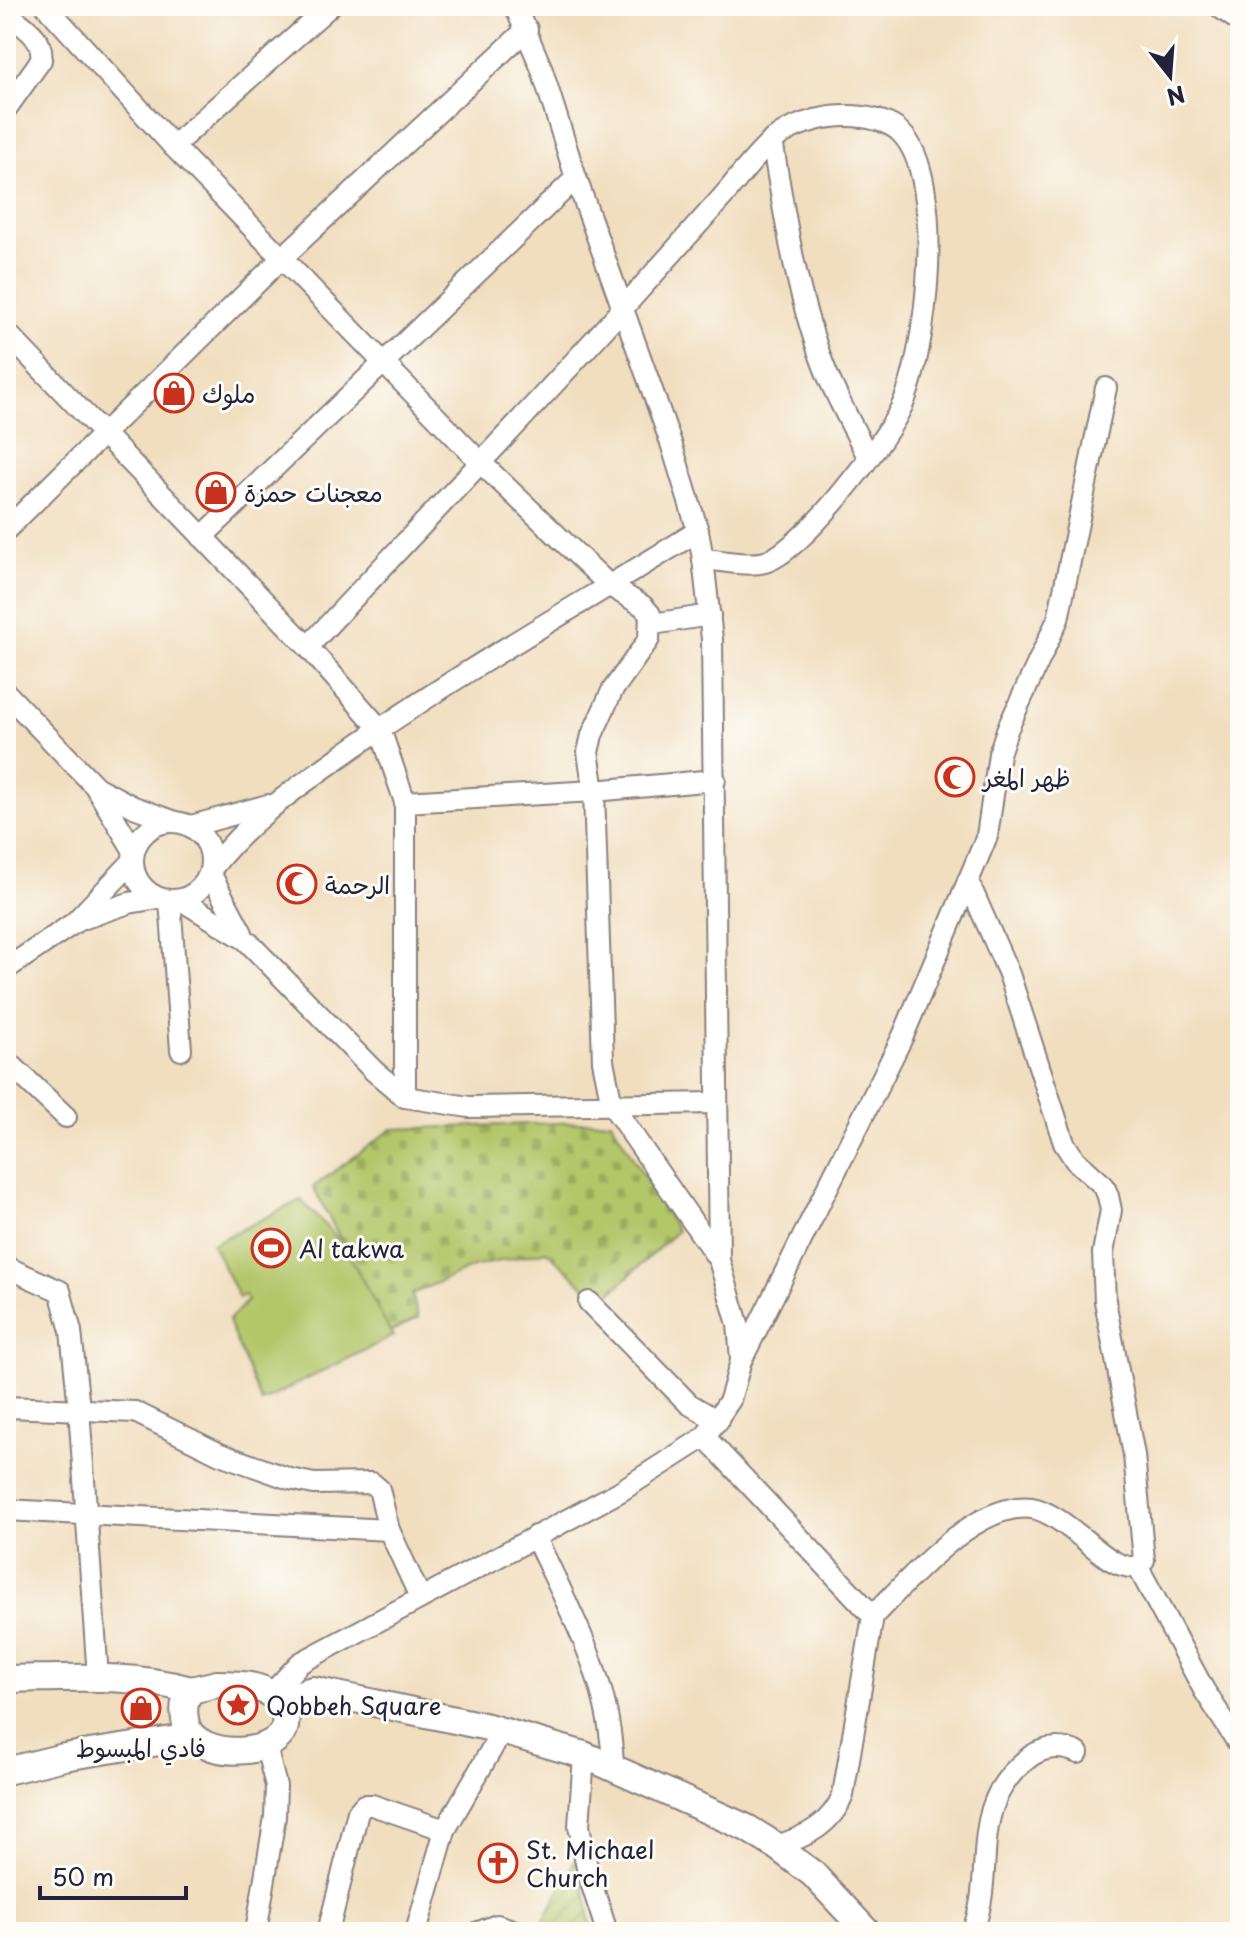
<svg xmlns="http://www.w3.org/2000/svg" width="1246" height="1938" font-family="'Playpen Sans','Playpen Sans Arabic',sans-serif">
<style>
.grass{fill:#b3c669;stroke:#6a7452;stroke-width:2}
.cemetery{fill:url(#cemetery-stones);stroke:#6a7452;stroke-width:2}
.garden{fill:url(#garden-furrows);stroke:#6a7452;stroke-width:2}
.lines{fill:none;stroke-linecap:round;stroke-linejoin:round}
.minor-casing{stroke:#8a807d;stroke-width:24}
.major-casing{stroke:#8a807d;stroke-width:30}
.minor{stroke:#fff;stroke-width:20}
.major{stroke:#fff;stroke-width:26}
.labels{text-anchor:middle;dominant-baseline:central;stroke-width:6;stroke-linejoin:round;paint-order:stroke}
.poi-label{font-size:24px;fill:#22223b;stroke:#fdfcf7;text-anchor:start}
</style>
<defs>
<pattern id="cemetery-stones" width="16" height="16" patternUnits="userSpaceOnUse" patternTransform="scale(2)"><rect width="16" height="16" fill="#b3c669"/><path d="M2 7V4a2 2 0 0 1 4 0v3zM10 15v-3a2 2 0 0 1 4 0v3z" fill="#9aaa5c"/></pattern>
<pattern id="garden-furrows" width="10" height="10" patternUnits="userSpaceOnUse" patternTransform="scale(2)"><rect width="10" height="10" fill="#b3c669"/><path d="M-1 1l2-2M0 10L10 0M9 11l2-2" fill="none" stroke="#9aaa5c"/></pattern>
</defs>
<rect width="100%" height="100%" fill="#fdfcf7"/>
<filter id="ink" filterUnits="userSpaceOnUse"><feTurbulence type="fractalNoise" baseFrequency=".0125" numOctaves="2"/><feDisplacementMap in="SourceGraphic" scale="16" xChannelSelector="R" yChannelSelector="G"/><feConvolveMatrix kernelMatrix="1 2 1 2 8 2 1 2 1" color-interpolation-filters="sRGB"/></filter>
<filter id="wash" filterUnits="userSpaceOnUse"><feTurbulence type="fractalNoise" baseFrequency=".006" numOctaves="4" result="noise"/><feDisplacementMap in="SourceGraphic" scale="32" xChannelSelector="R" yChannelSelector="G"/><feGaussianBlur stdDeviation="1.8" result="paint"/><feColorMatrix in="noise" values="0 0 0 0 0 0 0 0 0 0 0 0 0 0 0 0 0 1.4 0 .05"/><feComposite in="paint" operator="in"/></filter>
<g filter="url(#wash)">
<rect width="100%" height="100%" fill="#f1debf"/>
<!-- grass -->
<polygon class="grass" points="301,1200 354,1255 393,1336 261,1402 228,1321 248,1300 244,1295 239,1298 212,1244"/>
<!-- cemetery -->
<polygon class="cemetery" points="611,1121 677,1231 601,1302 547,1251 473,1267 412,1294 418,1318 390,1332 313,1187 392,1129"/>
<!-- garden -->
<polygon class="garden" points="579,1853 592,1932 556,1932 544,1920"/>
</g>
<g filter="url(#ink)">
<g class="lines">
<defs>
<g id="minor">
<polyline points="46,6 173,146 479,461 610,586 643,606 650,614 649,639 612,691 592,735 588,752 594,791 603,1061 612,1105 719,1260"/>
<polyline points="515,6 541,67 576,178 671,443 698,531 703,559 712,639 719,1260 738,1324 741,1359"/>
<path d="M6,12C22,26 45,37 41,60L6,109"/>
<path d="M772,140C785,218 797,300 827,374C839,402 854,429 868,457"/>
<polyline points="173,146 330,6"/>
<polyline points="6,332 308,647 380,729 405,802 594,791 715,780"/>
<polyline points="6,530 281,259 527,29"/>
<polyline points="202,537 576,178"/>
<polyline points="653,624 710,615"/>
<path d="M308,647C413,533 521,422 624,307C658,269 692,231 726,193C740,176 755,156 772,141C796,121 833,113 863,117C876,119 892,123 901,133C947,178 927,355 901,408C884,444 802,551 765,562C747,567 721,560 703,559"/>
<polyline points="6,693 95,786 134,851"/>
<polyline points="98,788 134,807 175,822"/>
<circle cx="172" cy="861" r="39"/>
<polyline points="191,826 268,805"/>
<path d="M212,868C251,817 302,784 354,747C465,669 583,603 698,531"/>
<polyline points="210,873 242,933"/>
<polyline points="170,900 181,1050"/>
<polyline points="181,900 246,940 374,1071 405,1097 469,1107 715,1103"/>
<polyline points="85,918 129,903 158,898"/>
<polyline points="6,969 74,923 133,861"/>
<polyline points="6,1060 66,1117"/>
<polyline points="405,1097 405,802"/>
<polyline points="6,1267 60,1291 71,1331 79,1409 98,1677"/>
<polyline points="589,1302 689,1404 718,1421"/>
<polyline points="6,1407 135,1412 220,1454 290,1479 314,1484 372,1483 379,1489 389,1530"/>
<path d="M705,1437L873,1616L843,1795C831,1825 806,1837 776,1846"/>
<polyline points="6,1510 389,1530 420,1597"/>
<path d="M535,1536C571,1614 611,1680 613,1768"/>
<polyline points="1138,1567 1204,1690 1240,1746"/>
<path d="M873,1616C908,1580 976,1501 1032,1508C1050,1511 1071,1529 1085,1540C1100,1552 1118,1570 1138,1567L1144,1560L1134,1455L1105,1301L1103,1253L1111,1210L1108,1196L1104,1186L1075,1160L1064,1143L1009,974L968,881"/>
<polyline points="272,1693 300,1663 619,1492 705,1437 730,1400 741,1361 903,1036 987,836 999,754 1007,730 1058,619 1106,388"/>
<polyline points="584,1755 579,1826 588,1873 607,1932"/>
<polyline points="445,1830 502,1731"/>
<polyline points="256,1932 275,1817 276,1786 266,1747"/>
<polyline points="328,1932 358,1812 364,1805 372,1805 445,1830 416,1932"/>
<polyline points="479,1932 497,1925 518,1932"/>
<path d="M972,1932C998,1872 964,1805 1031,1756C1046,1746 1063,1746 1078,1753"/>
</g>
<g id="major">
<polyline points="1223,6 1240,18"/>
<path d="M6,1679C69,1678 130,1673 191,1690"/>
<path d="M217,1684C239,1684 268,1684 280,1704C313,1758 189,1768 185,1719C183,1708 184,1699 191,1690Z"/>
<polyline points="277,1700 313,1690 488,1727 584,1755 747,1828 776,1846 813,1874 867,1932"/>
<polyline points="6,1771 64,1757 191,1737"/>
</g>
</defs>
<!-- minor casing -->
<use href="#minor" class="minor-casing"/>
<!-- major casing -->
<use href="#major" class="major-casing"/>
<!-- minor -->
<use href="#minor" class="minor"/>
<!-- major -->
<use href="#major" class="major"/>
</g>
</g>
<!-- icons -->
<defs>
<symbol id="shop-ring" viewBox="-11 -11 22 22"><circle r="9.5" fill="#fdfcf7" stroke="#c8321e" stroke-width="1.5"/><path d="M-5-2.5h2.3a2.7 3.5 0 0 1 5.4 0H5L5.5 6h-11ZM-1.5-2.5h3a1.5 2.3 0 0 0-3 0Z" fill="#c8321e"/></symbol>
<symbol id="mosque-ring" viewBox="-11 -11 22 22"><circle r="9.5" fill="#fdfcf7" stroke="#c8321e" stroke-width="1.5"/><path d="M3.5-4.9A6 6 0 1 0 3.5 4.9A5 5 0 1 1 3.5-4.9Z" fill="#c8321e"/></symbol>
<symbol id="stadium-ring" viewBox="-11 -11 22 22"><circle r="9.5" fill="#fdfcf7" stroke="#c8321e" stroke-width="1.5"/><path d="M0-5a6.5 5 0 1 0 0 10a6.5 5 0 1 0 0-10ZM-3.5-1.8h7v3.6h-7Z" fill="#c8321e"/></symbol>
<symbol id="sight-ring" viewBox="-11 -11 22 22"><circle r="9.5" fill="#fdfcf7" stroke="#c8321e" stroke-width="1.5"/><path d="M0-6L1.8-2.2L6-1.7L2.9 1.2L3.7 5.4L0 3.3L-3.7 5.4L-2.9 1.2L-6-1.7L-1.8-2.2Z" fill="#c8321e"/></symbol>
<symbol id="church-ring" viewBox="-11 -11 22 22"><circle r="9.5" fill="#fdfcf7" stroke="#c8321e" stroke-width="1.5"/><path d="M-1.2-6h2.4v3.5h3.3v2.4h-3.3V6h-2.4V-.1h-3.3v-2.4h3.3Z" fill="#c8321e"/></symbol>
</defs>
<g fill-rule="evenodd">
<use href="#shop-ring" x="152" y="371" width="44" height="44"/>
<use href="#shop-ring" x="194" y="470" width="44" height="44"/>
<use href="#mosque-ring" x="933" y="755" width="44" height="44"/>
<use href="#mosque-ring" x="275" y="862" width="44" height="44"/>
<use href="#stadium-ring" x="249" y="1226" width="44" height="44"/>
<use href="#sight-ring" x="216" y="1683" width="44" height="44"/>
<use href="#shop-ring" x="119" y="1686" width="44" height="44"/>
<use href="#church-ring" x="476" y="1841" width="44" height="44"/>
</g>
<g class="labels">
<!-- poi labels -->
<g class="poi-label">
<text x="202" y="393">ملوك</text>
<text x="244" y="492">معجنات حمزة</text>
<text x="983" y="777">ظهر المغر</text>
<text x="325" y="884">الرحمة</text>
<text x="299" y="1248">Al takwa</text>
<text x="266" y="1705">Qobbeh Square</text>
<text x="141" y="1747" text-anchor="middle">فادي المبسوط</text>
<text x="526" y="1849">St. Michael<tspan x="526" dy="28">Church</tspan></text>
</g>
</g>
<!-- margin -->
<rect width="1246" height="1938" fill="none" stroke="#fdfcf7" stroke-width="32"/>
<!-- north arrow -->
<g transform="translate(1170 76) rotate(163)" stroke="#fdfcf7" stroke-width="6" paint-order="stroke">
<path d="M0-6L14 30L0 20L-14 30Z" fill="#22223b"/>
<text y="-12" font-size="22" font-weight="bold" text-anchor="middle" fill="#22223b">N</text>
</g>
<!-- scale -->
<path d="M40 1886v12h146v-12" fill="none" stroke="#22223b" stroke-width="4"/>
<text x="52" y="1886" font-size="24" fill="#22223b" stroke="#fdfcf7" stroke-width="6" paint-order="stroke">50 m</text>
</svg>
